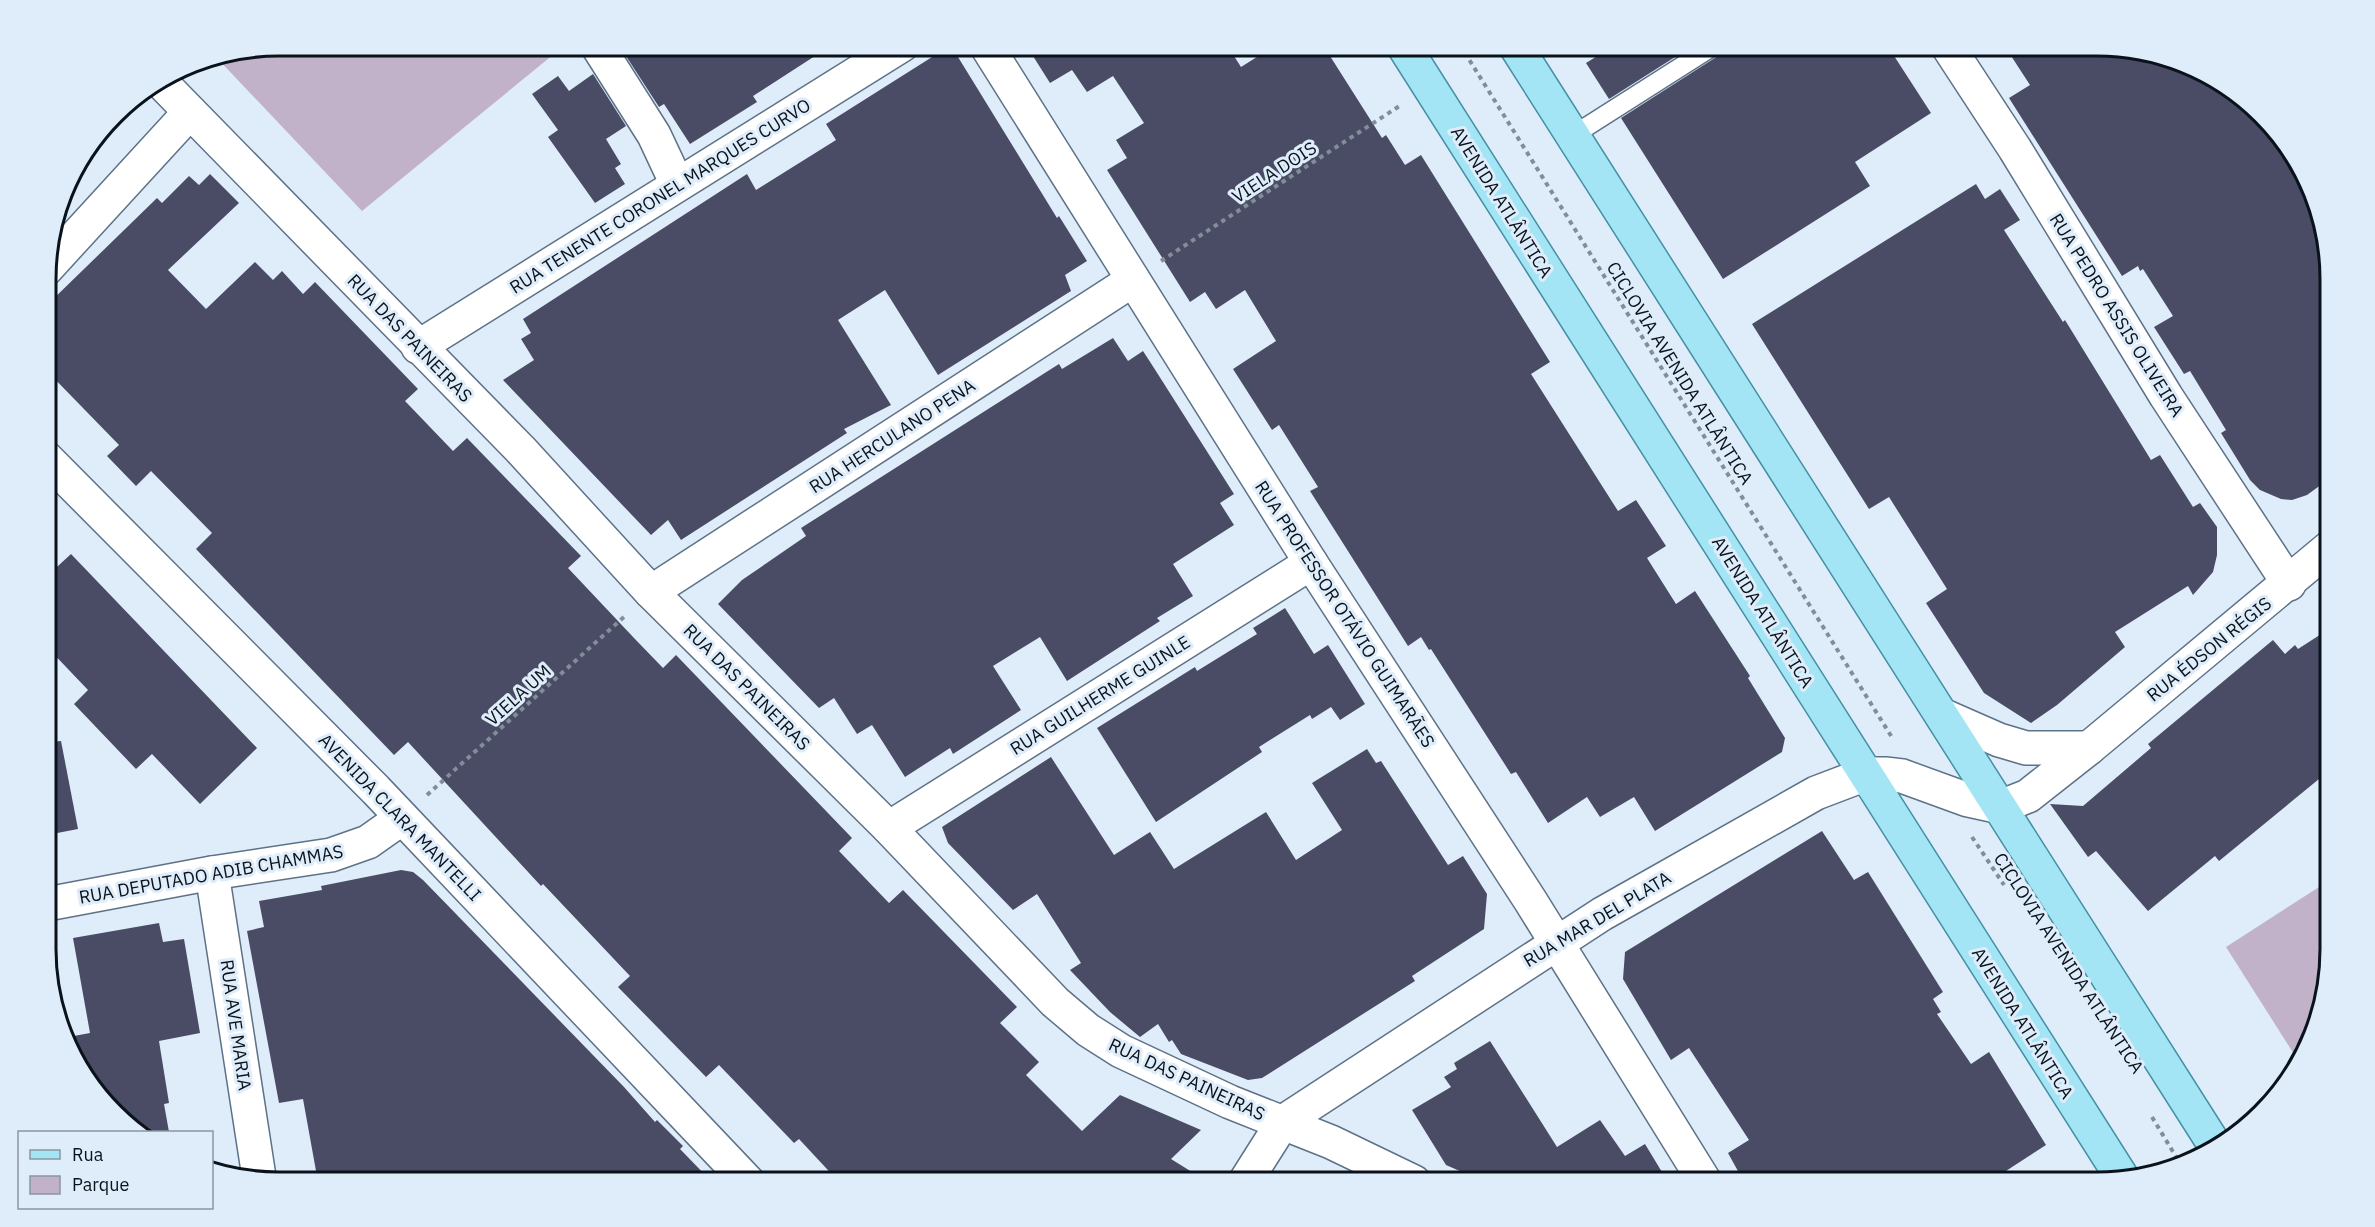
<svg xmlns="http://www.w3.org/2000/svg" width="2375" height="1227" font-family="'IBM Plex Sans',sans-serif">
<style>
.green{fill:#c1b1c9}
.building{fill:#4a4c65}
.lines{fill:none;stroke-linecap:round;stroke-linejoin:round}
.service-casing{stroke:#5d7287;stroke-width:21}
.minor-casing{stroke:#5d7287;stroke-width:36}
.tertiary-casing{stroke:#5d7287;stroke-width:36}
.primary-casing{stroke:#4690a4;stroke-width:36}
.path{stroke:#818d98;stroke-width:4;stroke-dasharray:4.5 4.5;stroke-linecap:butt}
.service{stroke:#fff;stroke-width:18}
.minor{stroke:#fff;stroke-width:33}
.tertiary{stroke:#fff;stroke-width:33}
.primary{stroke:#a3e5f5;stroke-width:33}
.labels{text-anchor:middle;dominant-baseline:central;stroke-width:6;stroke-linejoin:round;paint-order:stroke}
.street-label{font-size:18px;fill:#0a131b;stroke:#dfedfb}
.rim{fill:none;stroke:#0a131b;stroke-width:3}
</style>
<rect width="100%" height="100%" fill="#dfedfb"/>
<!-- green -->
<g class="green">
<polygon points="279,45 565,45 362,211 216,57"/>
<polygon points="2330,880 2330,949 2306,1052 2299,1062 2226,947"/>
</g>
<!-- building -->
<g class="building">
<polygon points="637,45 832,45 753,96 757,102 690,144 664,104 659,107 624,53"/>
<polygon points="1026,45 1227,45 1241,67 1276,45 1323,45 1382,138 1386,135 1405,165 1421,155 1550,362 1531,374 1618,511 1636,500 1666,546 1647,558 1676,604 1695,591 1750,676 1748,678 1785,738 1782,752 1655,831 1634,797 1600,817 1587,797 1548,823 1516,772 1511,774 1431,649 1429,650 1421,637 1408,646 1310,491 1318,487 1279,425 1272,430 1233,369 1276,341 1245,290 1216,309 1205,292 1190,302 1107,170 1127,158 1116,140 1144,123 1113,76 1087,92 1072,70 1050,83"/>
<polygon points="1615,45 1694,45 1609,99 1586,63"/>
<polygon points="1726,45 1887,45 1931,113 1855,162 1870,186 1723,279 1621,118 1721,54"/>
<polygon points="2004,45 2096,45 2200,69 2251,103 2290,148 2328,249 2329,479 2307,495 2292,500 2281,499 2260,490 2250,480 2221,433 2226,430 2190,371 2184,374 2154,327 2173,316 2143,269 2140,271 2138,266 2122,276 2009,98 2030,85"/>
<polygon points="940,52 958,57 1057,218 1059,216 1087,261 1065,275 1071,291 938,375 885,290 838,320 891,405 844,429 847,433 681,540 668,520 651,535 503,380 534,360 521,339 531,333 523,319 747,174 756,190 836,140 826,124"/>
<polygon points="593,74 626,126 606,139 621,164 615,168 625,184 595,203 548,137 558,130 532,94 558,76 569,91"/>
<polygon points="210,174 239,203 168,270 206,309 255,262 273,280 282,271 303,294 315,282 418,389 405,401 453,451 467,438 581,556 568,568 634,638 663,668 676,655 852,838 839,851 889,903 903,890 1017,1007 1000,1023 1039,1062 1026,1075 1082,1131 1120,1095 1201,1130 1171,1159 1208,1182 839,1182 799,1139 794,1143 719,1065 706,1077 618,987 630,976 543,884 541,886 408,742 394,755 196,549 212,533 151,471 136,486 107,456 119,445 46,370 46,306 157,198 162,203 189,176 199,185"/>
<polygon points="1976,184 1985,199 2000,189 2020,220 2004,230 2063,322 2065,320 2151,460 2160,455 2193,507 2200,503 2217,527 2217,555 2213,572 2193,595 2188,586 2115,632 2125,647 2057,705 2031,723 1984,693 1926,603 1947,589 1889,497 1869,509 1752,324"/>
<polygon points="1113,338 1128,361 1143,351 1154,368 1234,494 1220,503 1234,525 1173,564 1193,596 1157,618 1160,621 1067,681 1040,637 993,666 1021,710 953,754 950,748 905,777 872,725 857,734 834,698 819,708 718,604 742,580 806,536 801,528 1059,364 1062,369"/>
<polygon points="71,554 257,748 200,804 152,754 136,769 74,704 88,690 46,646 46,577"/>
<polygon points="1285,608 1314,654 1328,645 1365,704 1340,720 1331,707 1312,719 1310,715 1259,747 1262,752 1156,822 1097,728 1195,667 1197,671 1257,634 1253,628"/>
<polygon points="2329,629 2330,770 2219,861 2215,856 2148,911 2096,851 2088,857 2050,804 2083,806 2151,748 2148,744 2273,640 2285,654 2295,645 2298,649"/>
<polygon points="61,741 78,829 47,835 47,742"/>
<polygon points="1367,749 1376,763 1381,761 1448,865 1463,856 1487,894 1484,929 1412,976 1415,981 1262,1078 1248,1080 1181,1054 1172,1040 1169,1042 1158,1024 1140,1037 1110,1012 1070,970 1081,963 1037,894 1013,910 948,843 942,827 1051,757 1114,855 1150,832 1174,869 1266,812 1296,860 1342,830 1312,783"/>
<polygon points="1822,831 1854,880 1868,872 1943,992 1933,999 1941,1012 1937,1014 1971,1064 1989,1052 2046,1145 1989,1182 1744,1182 1728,1153 1749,1140 1689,1048 1671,1060 1623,979 1625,952"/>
<polygon points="401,870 413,872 423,880 624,1087 655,1122 657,1120 683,1146 680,1149 712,1182 318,1182 303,1099 279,1103 247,931 264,927 259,901 322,890 321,886"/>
<polygon points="159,923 163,942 184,939 200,1033 159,1041 169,1103 164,1104 169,1132 144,1132 93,1090 63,1038 90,1033 73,938"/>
<polygon points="1490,1041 1557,1147 1600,1120 1625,1156 1645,1144 1668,1182 1485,1182 1446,1165 1412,1110 1451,1087 1444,1077 1457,1069 1454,1063"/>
</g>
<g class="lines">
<defs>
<polyline id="service" points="1572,136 1715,45"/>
<g id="minor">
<polyline points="597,45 654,135 677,184"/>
<polyline points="986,45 1311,563 1530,900 1705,1182"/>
<polyline points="1947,45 2015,149 2166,396 2289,584"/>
<polyline points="160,81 520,449 651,592 889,828 1055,1002 1088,1030 1121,1051 1230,1102 1331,1142 1414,1182"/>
<polyline points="46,269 190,112"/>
<polyline points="418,347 902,45"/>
<polyline points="46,458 376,790 748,1182"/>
<polyline points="651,592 1133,280"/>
<polyline points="1942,715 1999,740 2026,748 2089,748"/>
<polyline points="2000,807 2028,796 2089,748 2329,548"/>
<polyline points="889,828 1311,563"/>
<polyline points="212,873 259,1177"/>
<polyline points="47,904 212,873 331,855 368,842 402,818"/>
</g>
<polyline id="tertiary" points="1245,1182 1283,1122 1602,914 1816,793 1866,774 1885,774 1902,776 1968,800 2000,807"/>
<g id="primary">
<polyline points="1403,45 2123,1179"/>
<polyline points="1515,45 2216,1147"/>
</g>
</defs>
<!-- service casing -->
<use href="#service" class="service-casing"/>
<!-- minor casing -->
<use href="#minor" class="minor-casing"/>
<!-- tertiary casing -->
<use href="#tertiary" class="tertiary-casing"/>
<!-- primary casing -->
<use href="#primary" class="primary-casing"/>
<!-- path -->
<g class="path">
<polyline points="1460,45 1893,739"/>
<polyline points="1161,261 1401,105"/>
<polyline points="427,795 626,615"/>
<polyline points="1972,837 2004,885"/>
<polyline points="2152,1117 2181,1165"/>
</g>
<!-- service -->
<use href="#service" class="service"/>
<!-- minor -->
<use href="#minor" class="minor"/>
<!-- tertiary -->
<use href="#tertiary" class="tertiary"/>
<!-- primary -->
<use href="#primary" class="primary"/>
</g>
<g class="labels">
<!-- street labels -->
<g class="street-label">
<text transform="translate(1274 172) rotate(-33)">VIELA DOIS</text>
<text transform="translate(660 196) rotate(-32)">RUA TENENTE CORONEL MARQUES CURVO</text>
<text transform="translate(1502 202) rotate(58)">AVENIDA ATLÂNTICA</text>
<text transform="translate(2117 315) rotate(58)">RUA PEDRO ASSIS OLIVEIRA</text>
<text transform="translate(410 338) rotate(46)">RUA DAS PAINEIRAS</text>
<text transform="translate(1680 373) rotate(58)">CICLOVIA AVENIDA ATLÂNTICA</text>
<text transform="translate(892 436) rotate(-33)">RUA HERCULANO PENA</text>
<text transform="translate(1763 612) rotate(58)">AVENIDA ATLÂNTICA</text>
<text transform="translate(1345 614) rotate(57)">RUA PROFESSOR OTÁVIO GUIMARÃES</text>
<text transform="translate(2209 649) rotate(-39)">RUA ÉDSON RÉGIS</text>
<text transform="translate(747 687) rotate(45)">RUA DAS PAINEIRAS</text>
<text transform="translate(518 695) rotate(-42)">VIELA UM</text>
<text transform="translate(1100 695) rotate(-32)">RUA GUILHERME GUINLE</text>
<text transform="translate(400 817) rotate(46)">AVENIDA CLARA MANTELLI</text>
<text transform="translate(211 874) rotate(-10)">RUA DEPUTADO ADIB CHAMMAS</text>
<text transform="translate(1597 919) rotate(-31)">RUA MAR DEL PLATA</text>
<text transform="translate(2069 963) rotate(57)">CICLOVIA AVENIDA ATLÂNTICA</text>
<text transform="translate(2023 1023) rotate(58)">AVENIDA ATLÂNTICA</text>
<text transform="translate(236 1025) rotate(82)">RUA AVE MARIA</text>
<text transform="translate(1187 1079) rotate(25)">RUA DAS PAINEIRAS</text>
</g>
</g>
<!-- crop -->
<path d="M0 0H2375V1227H0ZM279 56H2097A223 223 0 0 1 2320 279V949A223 223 0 0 1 2097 1172H279A223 223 0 0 1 56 949V279A223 223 0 0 1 279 56Z" fill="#dfedfb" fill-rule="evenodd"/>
<path class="rim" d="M279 56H2097A223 223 0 0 1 2320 279V949A223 223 0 0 1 2097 1172H279A223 223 0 0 1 56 949V279A223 223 0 0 1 279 56Z"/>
<!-- legend -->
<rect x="18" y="1131" width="195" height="78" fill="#dfedfb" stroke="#8a96a1" stroke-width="1.5"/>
<rect x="30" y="1150" width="30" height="9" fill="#a3e5f5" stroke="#8a96a1" stroke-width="1.5"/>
<text x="72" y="1161" font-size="18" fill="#0a131b">Rua</text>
<rect x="30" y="1176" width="30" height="18" fill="#c1b1c9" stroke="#8a96a1" stroke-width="1.5"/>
<text x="72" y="1191" font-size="18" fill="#0a131b">Parque</text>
</svg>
